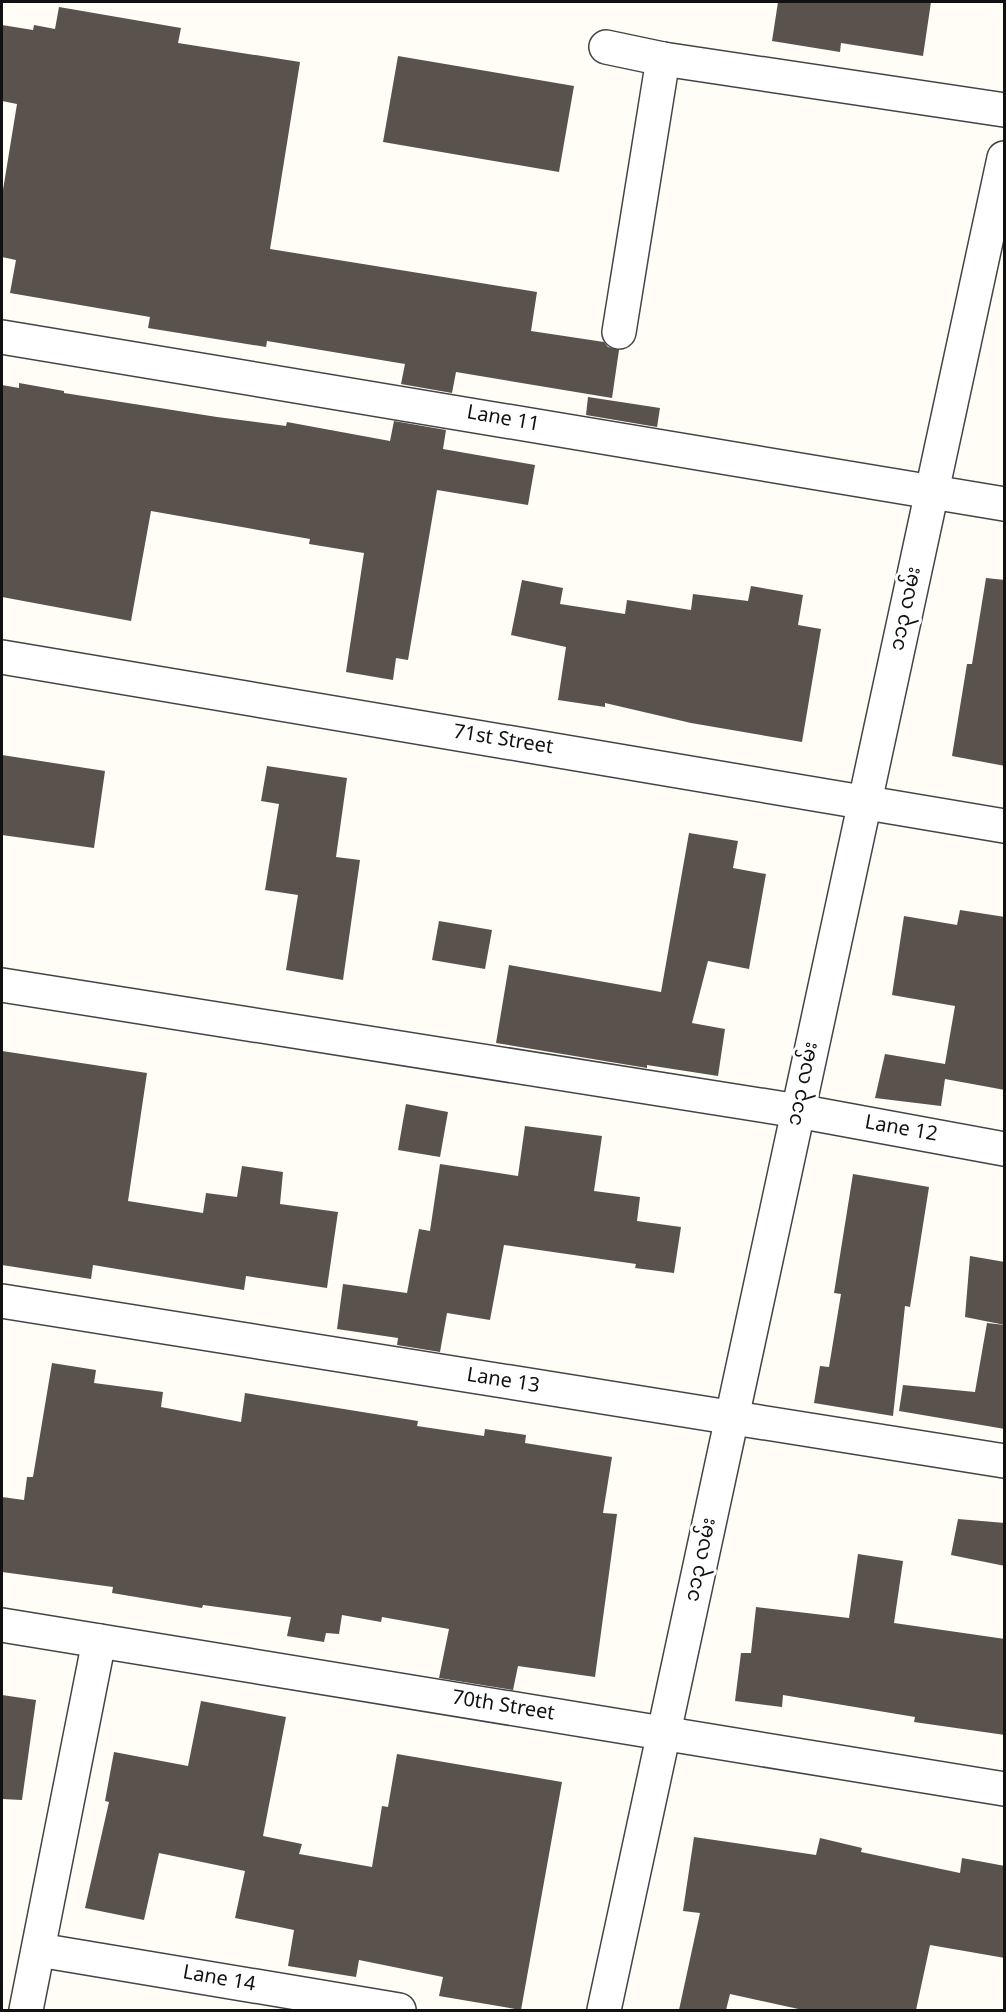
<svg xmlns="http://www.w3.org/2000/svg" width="1006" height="2012" font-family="Georgia,'Noto Sans Myanmar',serif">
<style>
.building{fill:#5a524d}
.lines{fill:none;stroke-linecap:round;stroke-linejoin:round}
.minor-casing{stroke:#444;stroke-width:36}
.minor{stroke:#fff;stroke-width:33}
.labels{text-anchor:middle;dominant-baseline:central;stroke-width:6;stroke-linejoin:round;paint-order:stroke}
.street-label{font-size:20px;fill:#111;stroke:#fff}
</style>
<rect width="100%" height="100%" fill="#fffdf5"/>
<!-- building -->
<g class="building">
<polygon points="778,2 931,2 923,56 841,43 840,52 772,41"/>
<polygon points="59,7 181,28 178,43 300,62 270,249 537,292 531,331 604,342 608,347 619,350 612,398 456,372 452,393 401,384 405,364 267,341 266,347 148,328 150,317 10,293 16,260 2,257 2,196 17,104 2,101 2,25 33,30 34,25 55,29"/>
<polygon points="398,56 574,86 559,172 383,142"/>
<polygon points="19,383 64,391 64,393 217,417 286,426 287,422 390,441 394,421 446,430 443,449 535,465 528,505 437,490 408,660 396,658 393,680 346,672 364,553 309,544 310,539 151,511 131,621 2,597 2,385 19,388"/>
<polygon points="588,397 660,408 657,427 586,415"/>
<polygon points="986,578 1005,580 1005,766 952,756 967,664 972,664"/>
<polygon points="522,580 563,588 560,604 625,614 627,600 691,610 693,594 748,601 751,586 803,595 798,625 821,629 802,742 691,723 605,703 605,707 558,700 566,647 511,635"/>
<polygon points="2,755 105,771 94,848 2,835"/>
<polygon points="267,766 347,778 336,857 360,860 343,980 286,970 298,895 265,890 279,804 261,801"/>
<polygon points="689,833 738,841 733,868 766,874 749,969 708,961 692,1023 725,1029 718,1076 647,1065 647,1068 496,1043 509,965 661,992"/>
<polygon points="960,910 1005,917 1005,1090 945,1079 941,1106 875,1098 885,1054 945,1064 955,1006 892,995 904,916 957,925"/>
<polygon points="439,921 492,930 485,969 432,960"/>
<polygon points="2,1051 147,1073 128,1201 203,1213 206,1193 237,1197 242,1166 283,1172 280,1204 338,1212 327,1288 246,1276 244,1290 93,1265 91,1279 2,1265"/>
<polygon points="406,1104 448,1112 440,1157 398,1150"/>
<polygon points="525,1126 602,1136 594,1191 640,1197 637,1221 681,1227 674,1273 635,1268 636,1264 504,1245 490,1320 447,1313 440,1352 397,1345 398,1338 337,1329 343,1284 407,1293 419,1229 430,1231 440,1164 518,1176"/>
<polygon points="853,1174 929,1187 910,1307 905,1306 893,1416 814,1403 820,1366 829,1367 841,1294 834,1293"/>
<polygon points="970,1256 1005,1262 1005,1325 965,1317"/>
<polygon points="987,1323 1005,1325 1005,1429 899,1411 903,1385 975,1392"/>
<polygon points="52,1363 96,1370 94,1383 163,1392 161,1407 241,1422 245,1393 418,1421 417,1426 484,1436 485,1429 526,1435 525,1443 612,1457 603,1513 617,1514 595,1677 518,1666 513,1690 439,1678 449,1629 382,1617 381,1622 342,1615 339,1634 326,1633 324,1642 287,1636 291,1617 203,1605 202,1608 112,1593 113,1587 2,1572 2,1497 24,1500 27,1477 33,1477"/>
<polygon points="958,1519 1005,1523 1005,1566 951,1555"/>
<polygon points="858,1554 903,1561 894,1623 1005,1639 1005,1735 914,1722 915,1717 783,1695 782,1707 735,1701 741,1653 751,1653 756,1607 849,1618"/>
<polygon points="2,1695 36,1700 22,1800 2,1799"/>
<polygon points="201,1701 286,1717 263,1836 302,1844 299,1854 372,1867 382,1806 388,1807 397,1754 562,1782 521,2010 439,1996 443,1977 359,1960 356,1977 288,1966 294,1930 235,1918 245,1871 159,1853 144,1920 85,1908 109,1802 105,1801 114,1752 188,1766"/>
<polygon points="694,1837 816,1855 820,1838 862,1848 861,1852 960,1873 962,1858 1005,1866 1005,1958 930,1945 916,2010 803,2010 730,1994 726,2010 679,2010 700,1913 683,1911"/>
</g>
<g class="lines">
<defs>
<g id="minor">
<polyline points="606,47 663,59 1004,110"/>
<polyline points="619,332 663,59"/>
<polyline points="2,337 1004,504"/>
<polyline points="2,657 1004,826"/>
<polyline points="2,985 798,1111 1004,1149"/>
<polyline points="2,1301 1004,1461"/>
<polyline points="2,1625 1004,1789"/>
<polyline points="39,1950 399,2010"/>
<polyline points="26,2010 99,1641"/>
<polyline points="604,2010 1004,158"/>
</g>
</defs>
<!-- minor casing -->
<use href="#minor" class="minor-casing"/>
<!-- minor -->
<use href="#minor" class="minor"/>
</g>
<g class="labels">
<!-- street labels -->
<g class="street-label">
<text transform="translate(503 420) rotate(10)">Lane 11</text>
<text transform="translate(907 609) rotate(-78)">၁၁၃ လမ်း</text>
<text transform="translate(503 741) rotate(9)">71st Street</text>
<text transform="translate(804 1084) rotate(-78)">၁၁၃ လမ်း</text>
<text transform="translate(901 1130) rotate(10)">Lane 12</text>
<text transform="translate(503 1382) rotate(9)">Lane 13</text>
<text transform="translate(702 1560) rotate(-78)">၁၁၃ လမ်း</text>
<text transform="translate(503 1707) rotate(9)">70th Street</text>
<text transform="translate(219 1980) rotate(10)">Lane 14</text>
</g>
</g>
<!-- border -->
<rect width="1006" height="2012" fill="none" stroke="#111111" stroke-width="6"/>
</svg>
